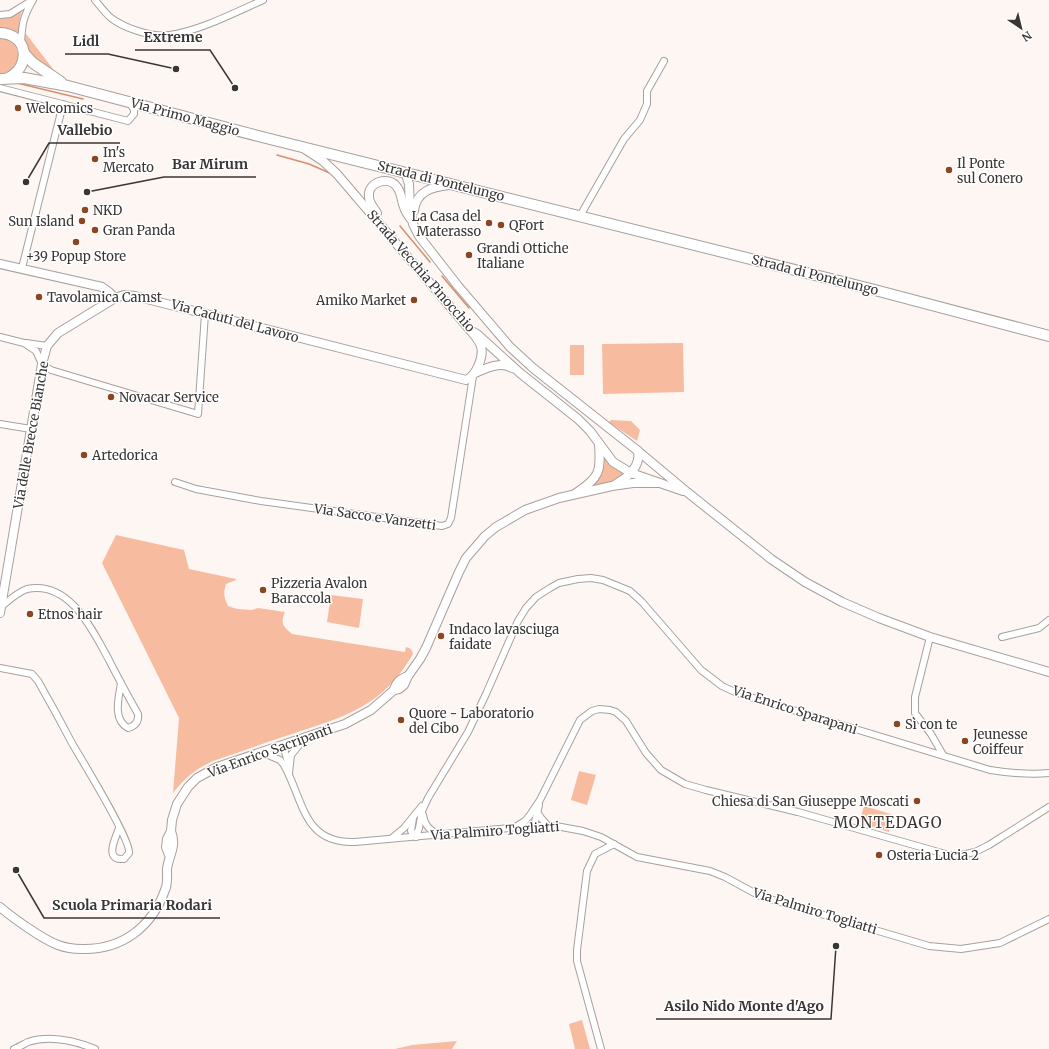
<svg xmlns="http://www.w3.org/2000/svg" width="1049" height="1049" font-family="Merriweather,serif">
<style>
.green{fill:#f7bca0}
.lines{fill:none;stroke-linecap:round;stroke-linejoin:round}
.stream{stroke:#d78e6c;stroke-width:1.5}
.minor-casing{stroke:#a7a09d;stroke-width:8}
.tertiary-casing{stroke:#a7a09d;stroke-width:10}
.primary-casing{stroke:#a7a09d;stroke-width:12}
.minor{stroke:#fff;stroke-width:6}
.tertiary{stroke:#fff;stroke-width:8}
.primary{stroke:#fff;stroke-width:10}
.poi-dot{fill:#8b4520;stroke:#fff;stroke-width:1.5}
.labels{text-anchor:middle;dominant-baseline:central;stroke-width:3;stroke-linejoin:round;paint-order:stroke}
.poi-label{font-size:13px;fill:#393635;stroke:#fff;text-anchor:start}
.street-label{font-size:13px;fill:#393635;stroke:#fff}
.quarter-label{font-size:15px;letter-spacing:1px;fill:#3c3634;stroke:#fff}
.leader{fill:none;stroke:#393635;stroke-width:1.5}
.callout-dot{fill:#393635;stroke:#fff;stroke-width:1.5}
.callout-label{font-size:14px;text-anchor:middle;font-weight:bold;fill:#393635;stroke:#fff;stroke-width:3;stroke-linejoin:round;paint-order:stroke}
</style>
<rect width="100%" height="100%" fill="#fef6f3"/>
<!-- green -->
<g class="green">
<polygon points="22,10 19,23 20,36 0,28 0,19 11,17"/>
<polygon points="26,34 27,35 56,73 33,57 26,47 24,35"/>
<path d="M0,38C24,40 24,72 0,74Z"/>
<polygon points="683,343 684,392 603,394 602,344"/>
<rect x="570" y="345" width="14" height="30"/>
<polygon points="611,420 631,421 640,430 637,441 610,423 609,422"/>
<polygon points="603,457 615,469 625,474 616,480 590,488"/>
<path d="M116,535L184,550L189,569L236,579V580L226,584C223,593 224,598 228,606L237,609L252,610L258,608L285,612C280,624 283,626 292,634L405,652L406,647C411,648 412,650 413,654C384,705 347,716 295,733C267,742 240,752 213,761C194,770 186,777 173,793L179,718L102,563Z"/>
<polygon points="331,595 363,599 359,628 327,622"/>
<polygon points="579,771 596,775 587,805 571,800"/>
<polygon points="864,806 894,815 889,832 859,823"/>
<polygon points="582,1020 590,1049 575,1049 569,1024"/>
<polygon points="457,1041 452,1049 395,1049 412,1045"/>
</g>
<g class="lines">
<!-- stream -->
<g class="stream">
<polyline points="17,83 83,99"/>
<polyline points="277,155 309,164 332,174"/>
<polyline points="400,226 430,262"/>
<polyline points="442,276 469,308"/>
</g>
<defs>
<g id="minor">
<path d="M95,0C100,6 105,13 111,18C124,28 153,38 169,35C199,31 234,13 263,0"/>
<polyline points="0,15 10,14 31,1"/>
<path d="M21,43C22,24 23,17 33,0"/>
<polyline points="0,88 128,121 134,114 134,110 130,103"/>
<polyline points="580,216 624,139 640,120 647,104 647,91 664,61"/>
<polyline points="22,268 63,104"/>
<polyline points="0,337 24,343 36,351 42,364 51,370 198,414 205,314"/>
<polyline points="26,343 47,346"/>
<polyline points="0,424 31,429"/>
<polyline points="175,482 196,489 261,501 442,526 448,524 451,518 473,376"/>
<path d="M2,606C9,600 18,592 27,589C70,580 93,631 109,660C118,678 128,696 138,714C139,722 135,726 128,728C112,719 119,697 121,683"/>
<polyline points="930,637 915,697 915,713 931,734 943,755"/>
<polyline points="1002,637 1039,628 1049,620"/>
<path d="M0,668L32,674L38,681C50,702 62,724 73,745C83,762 131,840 129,853L124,859C103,861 116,837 119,828"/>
<polyline points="281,746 285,752 288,763"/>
<path d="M261,752L280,760L284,765C304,801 303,844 355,842L531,826H556L583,831L601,837L637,857L710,871L725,877L760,896L929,946L961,949L1000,943L1049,919"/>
<polyline points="289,773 291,755 305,738"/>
<polyline points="537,812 541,818 548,826"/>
<path d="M423,815C425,826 429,829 438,835"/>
<polyline points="413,818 411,831 416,837"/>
<polyline points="531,826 535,822 539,805"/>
<polyline points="515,827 525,821 530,815 540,800 580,720 592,711 599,709 610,710 616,712 626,721 646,753 661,770 685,784 706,790 798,812 949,855 961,855 975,852 989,845 1049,807"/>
<path d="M416,837L419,828L422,811L428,798L468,732L486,694L518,621L526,608L536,597L550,588L559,583L578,579L591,578L603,580L630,591L642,602L701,670L722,686L737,693L990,770C1010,773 1029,775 1049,773"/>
<polyline points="392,838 404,828 422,806"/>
<path d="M14,1049C19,1047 24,1044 28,1042C50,1035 75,1041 95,1049"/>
<polyline points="601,1049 577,961 577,950 587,871 595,854 614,844"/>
</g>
<g id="tertiary">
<polyline points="306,150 323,161 337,174 470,330 477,334 520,373 578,419 590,431 613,462 631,473 683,491"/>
<polyline points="405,172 409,184 410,211 413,224 419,236 458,286 510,347 533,368 638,451 687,492 771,559 805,582 842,602 879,618 930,637 1049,672"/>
<path d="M414,211C416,191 432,187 449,185"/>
<path d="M377,213C374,208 369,203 369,197C367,182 389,175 397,187C402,193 401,201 404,207C405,211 408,215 410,218"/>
<polyline points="0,264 102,287 109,292 115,298"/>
<path d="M475,373C487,368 500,361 512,368"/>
<path d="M616,484C628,477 641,466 638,451"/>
<path d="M576,493C600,477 601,472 599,444"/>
<path d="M0,613L42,364L47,346L58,333L115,298L124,295L135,296L466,380C476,376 484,357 481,346C479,340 474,335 470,330"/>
<path d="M394,690C396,682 400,679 408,676"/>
<polyline points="169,855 166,847 167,839 171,831 172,820 177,804 188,787 197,778 217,767 345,724 371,710 394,690 399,689 404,685 408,676 420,659 426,648 459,572 466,558 485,536 496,527 525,510 559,498 612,486 633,483 659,483"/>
<path d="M0,907C13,918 42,939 58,945C66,948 74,949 82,949C122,950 152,927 165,890C168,884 167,876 167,869C169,854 177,847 171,831"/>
</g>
<g id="primary">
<path d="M0,33C28,34 32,66 8,78"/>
<polyline points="24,53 33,63 61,82"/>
<polyline points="0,79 24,78 68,86 262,137 871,289 1049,336"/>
</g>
</defs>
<!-- minor casing -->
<use href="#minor" class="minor-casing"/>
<!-- tertiary casing -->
<use href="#tertiary" class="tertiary-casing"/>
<!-- primary casing -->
<use href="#primary" class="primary-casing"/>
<!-- minor -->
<use href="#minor" class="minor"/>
<!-- tertiary -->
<use href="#tertiary" class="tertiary"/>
<!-- primary -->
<use href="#primary" class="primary"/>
</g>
<!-- markers -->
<g class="poi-dot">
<circle cx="18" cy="108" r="4"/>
<circle cx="95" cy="159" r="4"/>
<circle cx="949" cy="170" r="4"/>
<circle cx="85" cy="210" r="4"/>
<circle cx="82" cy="221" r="4"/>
<circle cx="489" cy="223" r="4"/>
<circle cx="501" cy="225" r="4"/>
<circle cx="95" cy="230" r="4"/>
<circle cx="76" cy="242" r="4"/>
<circle cx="469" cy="255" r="4"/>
<circle cx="39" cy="297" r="4"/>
<circle cx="414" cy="300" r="4"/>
<circle cx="111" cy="397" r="4"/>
<circle cx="84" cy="455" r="4"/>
<circle cx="263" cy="590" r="4"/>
<circle cx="30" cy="614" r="4"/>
<circle cx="441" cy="636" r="4"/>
<circle cx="401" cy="720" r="4"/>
<circle cx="897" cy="724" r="4"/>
<circle cx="965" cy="741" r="4"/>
<circle cx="917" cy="801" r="4"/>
<circle cx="879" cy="855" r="4"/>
</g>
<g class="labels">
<!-- poi labels -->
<g class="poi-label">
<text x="26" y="108">Welcomics</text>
<text x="103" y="152">In's<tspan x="103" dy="15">Mercato</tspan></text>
<text x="957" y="163">Il Ponte<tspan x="957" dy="15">sul Conero</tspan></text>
<text x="93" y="210">NKD</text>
<text x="481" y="216" text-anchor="end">La Casa del<tspan x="481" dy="15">Materasso</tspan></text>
<text x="74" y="221" text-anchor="end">Sun Island</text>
<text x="509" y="225">QFort</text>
<text x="103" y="230">Gran Panda</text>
<text x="477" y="248">Grandi Ottiche<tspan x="477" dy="15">Italiane</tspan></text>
<text x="76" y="256" text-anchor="middle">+39 Popup Store</text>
<text x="47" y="297">Tavolamica Camst</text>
<text x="406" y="300" text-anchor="end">Amiko Market</text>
<text x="119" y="397">Novacar Service</text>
<text x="92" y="455">Artedorica</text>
<text x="271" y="583">Pizzeria Avalon<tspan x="271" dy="15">Baraccola</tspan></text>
<text x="38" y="614">Etnos hair</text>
<text x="449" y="629">Indaco lavasciuga<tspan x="449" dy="15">faidate</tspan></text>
<text x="409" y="713">Quore - Laboratorio<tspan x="409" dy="15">del Cibo</tspan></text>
<text x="905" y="724">Sì con te</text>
<text x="973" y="734">Jeunesse<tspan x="973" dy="15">Coiffeur</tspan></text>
<text x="909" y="801" text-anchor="end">Chiesa di San Giuseppe Moscati</text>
<text x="887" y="855">Osteria Lucia 2</text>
</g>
<!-- street labels -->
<g class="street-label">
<text transform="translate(185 117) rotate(15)">Via Primo Maggio</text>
<text transform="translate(441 181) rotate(14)">Strada di Pontelungo</text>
<text transform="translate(421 271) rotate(49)">Strada Vecchia Pinocchio</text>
<text transform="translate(815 275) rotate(14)">Strada di Pontelungo</text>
<text transform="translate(235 321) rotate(15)">Via Caduti del Lavoro</text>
<text transform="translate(31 435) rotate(-80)">Via delle Brecce Bianche</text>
<text transform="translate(375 517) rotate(8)">Via Sacco e Vanzetti</text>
<text transform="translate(795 710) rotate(18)">Via Enrico Sparapani</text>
<text transform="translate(270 751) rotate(-20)">Via Enrico Sacripanti</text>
<text transform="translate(495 831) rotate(-4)">Via Palmiro Togliatti</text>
<text transform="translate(815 911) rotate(17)">Via Palmiro Togliatti</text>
</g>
<!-- quarter labels -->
<g class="quarter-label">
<text x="888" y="822">MONTEDAGO</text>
</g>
</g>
<!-- callouts -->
<path class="leader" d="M235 88L210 50H135M176 69L108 54H65M26 182L49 143H120M87 192L164 177H256M16 870L44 918H220M836 946L831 1019H656"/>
<g class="callout-dot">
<circle cx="235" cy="88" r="4"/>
<circle cx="176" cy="69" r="4"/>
<circle cx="26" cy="182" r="4"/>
<circle cx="87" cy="192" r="4"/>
<circle cx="16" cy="870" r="4"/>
<circle cx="836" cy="946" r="4"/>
</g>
<g class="callout-label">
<text x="173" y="42">Extreme</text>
<text x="86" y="46">Lidl</text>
<text x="85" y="135">Vallebio</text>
<text x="210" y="169">Bar Mirum</text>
<text x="132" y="910">Scuola Primaria Rodari</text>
<text x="744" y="1011">Asilo Nido Monte d'Ago</text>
</g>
<!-- north arrow -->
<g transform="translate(1021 28) rotate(145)" stroke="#ffffff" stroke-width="3" paint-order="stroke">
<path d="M0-3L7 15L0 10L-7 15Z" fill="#393635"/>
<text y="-6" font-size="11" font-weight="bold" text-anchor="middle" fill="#393635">N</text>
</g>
</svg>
